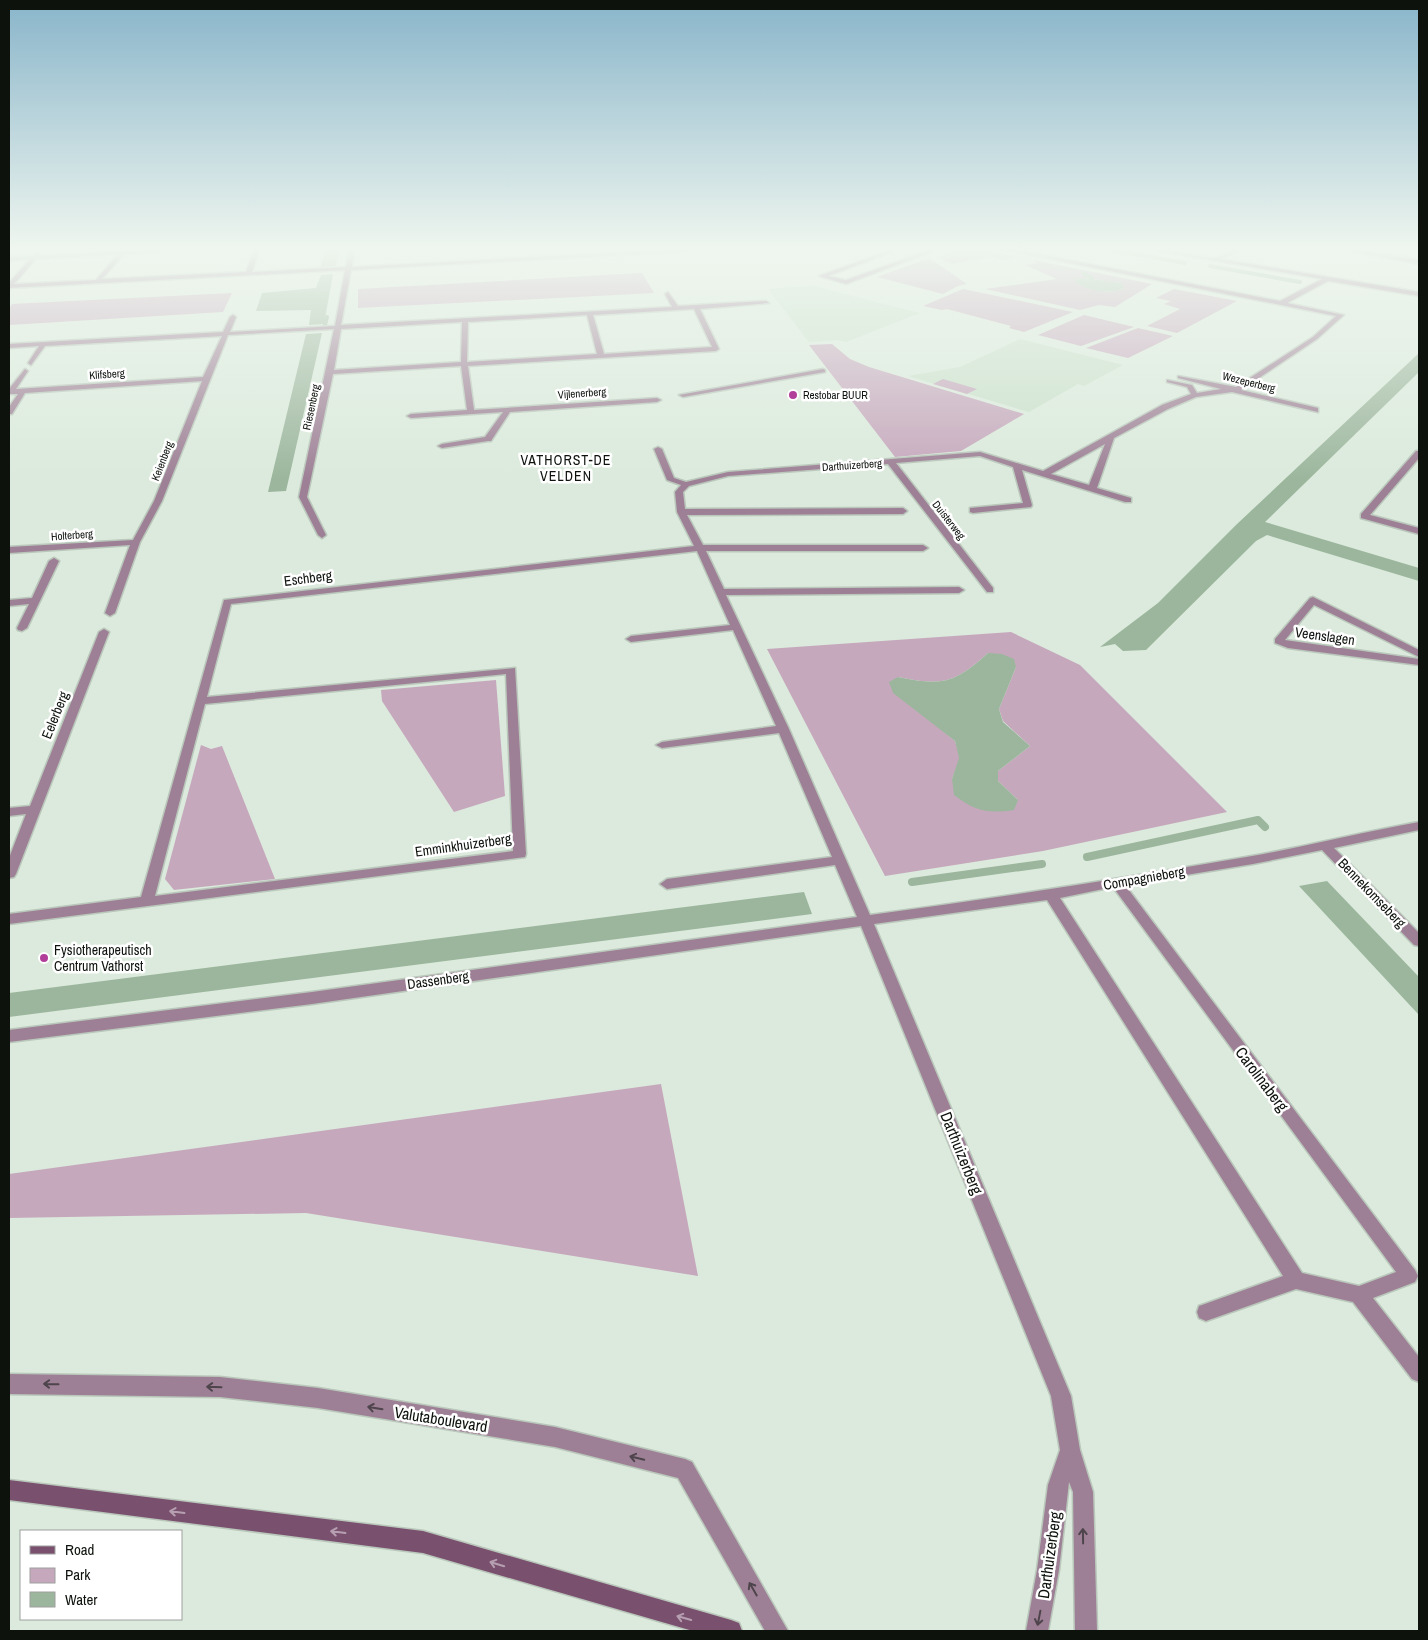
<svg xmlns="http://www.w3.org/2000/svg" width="1428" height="1640" font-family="'Archivo Narrow',sans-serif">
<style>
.built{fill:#cae0cb}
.green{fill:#c6a8bd;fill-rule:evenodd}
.water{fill:#9cb69d}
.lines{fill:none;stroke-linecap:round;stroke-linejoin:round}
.stream-far1{stroke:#9cb69d;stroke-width:4}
.stream{stroke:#9cb69d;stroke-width:8}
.minor-casing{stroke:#bac7bb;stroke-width:3}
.secondary-casing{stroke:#bac7bb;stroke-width:3}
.minor{fill:#9e8096;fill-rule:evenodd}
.secondary{fill:#7a506f;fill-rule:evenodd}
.oneway{stroke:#4e444b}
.oneway2{stroke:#b69fb0}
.poi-dot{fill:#b13f99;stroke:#fff;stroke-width:2}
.labels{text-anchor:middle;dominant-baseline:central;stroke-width:5;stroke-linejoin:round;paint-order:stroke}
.far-street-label{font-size:11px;fill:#0d120d;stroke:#fff}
.far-poi-label{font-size:11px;fill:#0d120d;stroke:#fff;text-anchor:start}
.far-quarter-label{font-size:14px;letter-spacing:1px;fill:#0d120d;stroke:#fff}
.street-label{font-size:14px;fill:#0d120d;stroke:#fff}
.poi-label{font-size:14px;fill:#0d120d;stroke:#fff;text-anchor:start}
.near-street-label{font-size:16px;fill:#0d120d;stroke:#fff}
</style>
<rect width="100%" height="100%" fill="#dbeadc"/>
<!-- built -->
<g class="built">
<polygon points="813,286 920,313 846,342 837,340 809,342 768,289"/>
<polygon points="1020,339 1123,365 1084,386 1078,384 1029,412 908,376 960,367"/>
</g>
<!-- green -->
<g class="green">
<polygon points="960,249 979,249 1018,257 1002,260 992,257 952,264 938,257"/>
<polygon points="929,258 967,284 958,286 943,294 877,277"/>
<path d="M1033,260L1152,284L1115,307L1099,305L1080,310L985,289L1057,279L1025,265L1037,263ZM1083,278L1122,283L1124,288C1111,296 1085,290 1075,280Z"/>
<polygon points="642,273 654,293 358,308 358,289"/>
<polygon points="963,289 1073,312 1024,332 1009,328 1011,326 947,309 942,310 923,306"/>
<polygon points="1174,289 1237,301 1177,333 1147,326 1180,309 1164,304 1171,301 1156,298"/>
<polygon points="232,293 223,312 9,325 9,309 12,304"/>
<polygon points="1084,315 1134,327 1081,346 1038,335"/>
<polygon points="1138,328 1173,336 1128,358 1086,348"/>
<polygon points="832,344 850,359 869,367 1024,414 961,451 895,457 809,345"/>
<polygon points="943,379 977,389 967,394 933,384"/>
<path d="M1011,632L1080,665L1227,812L1043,851L885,876L767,649ZM988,653L1016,667L999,709L1003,721L1030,746L998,771V781L1018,800L952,779L960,758L955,741L936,725L898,677C942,686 954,684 988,653Z"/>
<polygon points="496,680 505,796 454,812 382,701 381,690"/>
<polygon points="201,745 211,749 222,746 275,879 174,890 165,879"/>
<polygon points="661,1084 698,1276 306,1213 9,1218 9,1174"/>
</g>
<!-- water -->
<g class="water">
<polygon points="325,249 340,249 336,266 321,267"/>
<polygon points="333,274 324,324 309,325 311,310 256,311 262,293 316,288 321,275"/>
<path d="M1083,278L1122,283L1124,288C1112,295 1086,291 1076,282L1075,280Z"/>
<polygon points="322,333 286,491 268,492 306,334"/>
<polygon points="1419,353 1419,372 1265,522 1419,568 1419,581 1267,535 1256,541 1146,650 1123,651 1115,644 1100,647 1158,603 1236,525"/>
<path d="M988,653L1002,654L1014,659L1016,667L999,709L1003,722L1030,746L998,771V781L1018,800L1014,810C989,814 974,811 954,795L952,779L959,758L955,741L893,693L889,682L898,677C942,686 954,684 988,653Z"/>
<polygon points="1327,881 1419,977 1419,1015 1299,886"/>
<polygon points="804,892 812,914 9,1017 9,993"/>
</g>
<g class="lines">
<!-- stream-far1 -->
<g class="stream-far1">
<polyline points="1107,249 1185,263"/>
<polyline points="1210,266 1300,282"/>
<polyline points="1084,274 1092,278"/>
<polyline points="325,325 327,317"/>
</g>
<!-- stream -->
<g class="stream">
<polyline points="1087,857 1258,820 1265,827"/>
<polyline points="912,882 1042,864"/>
</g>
<defs>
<g id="minor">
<path d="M151,249H186L124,254L102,279L246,272L254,249H260L252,272L346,267L349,249H355L352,267L686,249H724L351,270L341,325L672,307L665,294L668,292L678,306L766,301L769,303L700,309L719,349L716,351L468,366L474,410L657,398L661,400L657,402L510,412L491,441H488L442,448L438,446L442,444L485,437L503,412L411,418L407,416L411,414L467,410L461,366L333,374L307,497L326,535L322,538L318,535L299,497L334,329L228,335L162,501L140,542L115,613L110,616L105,613L130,545L9,553V547L133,540L154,501L202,381L25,393L12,414H9V407L18,394H9V389L25,369L28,371L16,389L203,377L222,336L45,346L31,365L28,363L39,346L9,348V344L223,332L230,317L233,315L236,317L230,332L335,326L345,270L9,288V283L30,259L9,261V257L33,256L38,252L41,254L39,256ZM118,254L96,280L14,284L36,259ZM694,309L712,347L604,354L593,315ZM587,315L597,354L467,362L468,322ZM462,322L461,362L334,370L341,329Z"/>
<polygon points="893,249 901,249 828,276 846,280 932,249 940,249 846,284 819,276"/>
<path d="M1000,249H1012L1280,301L1322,279L1148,249C1169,249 1190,257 1212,258C1222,258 1231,249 1242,249L1221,259L1419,292V296L1328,281L1287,303L1344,315L1317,339L1241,390L1318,408V412L1232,392L1196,397L1168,409L1114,438L1097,488L1131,498V502H1125L1022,470L1032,505L1031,507L973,513L970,512V508L1023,503L1013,467L980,456L896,463L993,588V592H987L888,464L728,476L689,486L683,492L685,509L903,508L907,511L903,514L687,515L703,545H923L928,548L923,551H706L724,589L959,587L964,590L959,593L726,595L789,729L870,915C998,898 1125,878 1252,856C1308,846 1363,832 1419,822V830L1334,848L1419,933V946L1414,945L1322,850L1253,864L1125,885L1415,1270L1418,1276L1415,1282L1373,1298L1419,1357V1382L1412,1379L1353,1302L1296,1289L1206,1321L1199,1318L1197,1312L1199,1306L1283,1276L1047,900L874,924L1071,1396L1080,1450L1093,1492L1097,1631H1075L1073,1492L1069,1482L1059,1570L1048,1631H1026L1037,1570L1048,1485L1060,1450L1051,1396L861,926L312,1004L9,1042V1030L312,992L857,917L835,865L667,889L660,884L667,879L832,857L779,733L662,748L656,745L662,742L776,726L733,630L631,642L626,639L631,636L730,625L697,551L231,604L207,697L515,668L526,854L525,857L9,924V914L141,897L224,600L694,546L677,512L675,492L681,485L667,480L654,449L658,447L662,449L674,478L686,482L728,472L980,452L1043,471L1162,405L1191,394L1187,387L1167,382V380L1192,385L1197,393L1221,389L1178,378V376L1236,387L1313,337L1336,316ZM1105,444L1089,485L1051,474ZM506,674L513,851L155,896L205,704ZM1113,887L1396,1272L1359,1286L1302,1273L1060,898Z"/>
<polygon points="1340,249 1353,249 1419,260 1419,264"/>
<polygon points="823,369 825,370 825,372 683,397 679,395"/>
<polygon points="1416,451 1419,451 1419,458 1370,515 1419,528 1419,534 1361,518 1361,514"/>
<polygon points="54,558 59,561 27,628 22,631 18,630 17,628 29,604 9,606 9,600 32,598 49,561"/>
<polygon points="1313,597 1419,650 1419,657 1314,605 1285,640 1419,659 1419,665 1288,648 1275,643 1275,639 1310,598"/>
<polygon points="104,629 109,632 16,874 14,877 9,878 9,858 26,814 9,816 9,808 30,806 99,632"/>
<polygon points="9,1374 220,1377 318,1388 555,1427 685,1459 692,1462 788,1631 765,1631 678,1478 555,1447 318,1408 220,1397 9,1394"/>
</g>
<polygon id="secondary" points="9,1480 423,1531 731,1620 739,1623 742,1631 693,1631 423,1553 9,1500"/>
</defs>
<!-- minor casing -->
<use href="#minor" class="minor-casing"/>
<!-- secondary casing -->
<use href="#secondary" class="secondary-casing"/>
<!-- minor -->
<use href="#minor" class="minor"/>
<!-- secondary -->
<use href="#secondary" class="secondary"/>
</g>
<!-- one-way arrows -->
<defs><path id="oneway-shaft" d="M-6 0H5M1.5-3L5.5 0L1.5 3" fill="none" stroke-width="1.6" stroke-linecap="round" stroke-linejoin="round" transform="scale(1.25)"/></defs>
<g class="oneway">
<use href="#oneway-shaft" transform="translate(51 1384) rotate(-179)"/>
<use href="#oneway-shaft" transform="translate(214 1387) rotate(-178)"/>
<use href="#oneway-shaft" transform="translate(375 1408) rotate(-171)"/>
<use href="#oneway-shaft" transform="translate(637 1458) rotate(-166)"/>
<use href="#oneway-shaft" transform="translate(1083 1536) rotate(-91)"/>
<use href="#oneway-shaft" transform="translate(753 1589) rotate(-120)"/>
<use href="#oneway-shaft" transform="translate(1039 1618) rotate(101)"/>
</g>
<g class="oneway2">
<use href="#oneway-shaft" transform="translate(177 1512) rotate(-173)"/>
<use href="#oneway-shaft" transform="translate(338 1532) rotate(-173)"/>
<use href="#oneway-shaft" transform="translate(497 1564) rotate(-163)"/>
<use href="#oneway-shaft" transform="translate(684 1618) rotate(-164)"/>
</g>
<!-- sky -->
<linearGradient id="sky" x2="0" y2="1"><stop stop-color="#89b5ca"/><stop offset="0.52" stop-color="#eff6ef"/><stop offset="1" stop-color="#eff6ef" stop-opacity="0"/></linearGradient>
<rect width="1428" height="479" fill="url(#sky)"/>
<!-- markers -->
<g class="poi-dot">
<circle cx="793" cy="395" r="5"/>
<circle cx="44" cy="958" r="5"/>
</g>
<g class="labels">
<!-- far-street labels -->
<g class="far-street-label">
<text transform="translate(107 374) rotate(-4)">Klifsberg</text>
<text transform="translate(1249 382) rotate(14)">Wezeperberg</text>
<text transform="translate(582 393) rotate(-4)">Vijlenerberg</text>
<text transform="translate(311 407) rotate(-78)">Riesenberg</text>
<text transform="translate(162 461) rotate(-69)">Keienberg</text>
<text transform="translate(852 465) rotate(-4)">Darthuizerberg</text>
<text transform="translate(949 520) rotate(52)">Duisterweg</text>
<text transform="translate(72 535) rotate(-4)">Holterberg</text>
</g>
<!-- far-poi labels -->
<g class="far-poi-label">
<text x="803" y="395">Restobar BUUR</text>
</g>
<!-- far-quarter labels -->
<g class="far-quarter-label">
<text x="566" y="460">VATHORST-DE<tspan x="566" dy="16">VELDEN</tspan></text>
</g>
<!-- street labels -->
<g class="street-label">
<text transform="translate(308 578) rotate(-7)">Eschberg</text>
<text transform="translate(1325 636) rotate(8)">Veenslagen</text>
<text transform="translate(55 715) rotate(-68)">Eelerberg</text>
<text transform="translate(463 845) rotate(-8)">Emminkhuizerberg</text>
<text transform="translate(1144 878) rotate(-10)">Compagnieberg</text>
<text transform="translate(1372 893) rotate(46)">Bennekomseberg</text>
<text transform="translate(438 980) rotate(-8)">Dassenberg</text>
</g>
<!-- poi labels -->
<g class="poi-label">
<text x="54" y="950">Fysiotherapeutisch<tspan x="54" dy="16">Centrum Vathorst</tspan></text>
</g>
<!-- near-street labels -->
<g class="near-street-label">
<text transform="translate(1262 1079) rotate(53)">Carolinaberg</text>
<text transform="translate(962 1153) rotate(68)">Darthuizerberg</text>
<text transform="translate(441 1419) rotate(9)">Valutaboulevard</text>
<text transform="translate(1049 1555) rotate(-82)">Darthuizerberg</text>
</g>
</g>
<!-- border -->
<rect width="1428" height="1640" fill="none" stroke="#0d120d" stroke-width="20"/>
<!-- legend -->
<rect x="20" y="1530" width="162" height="90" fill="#ffffff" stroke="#9ea09e"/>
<rect x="30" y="1546" width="25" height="8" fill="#7a506f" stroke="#9ea09e"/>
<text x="65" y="1555" font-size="15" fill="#0d120d">Road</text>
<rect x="30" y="1568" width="25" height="15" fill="#c6a8bd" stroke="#9ea09e"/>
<text x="65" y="1580" font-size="15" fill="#0d120d">Park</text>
<rect x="30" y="1592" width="25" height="15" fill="#9cb69d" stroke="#9ea09e"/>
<text x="65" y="1605" font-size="15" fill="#0d120d">Water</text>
</svg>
